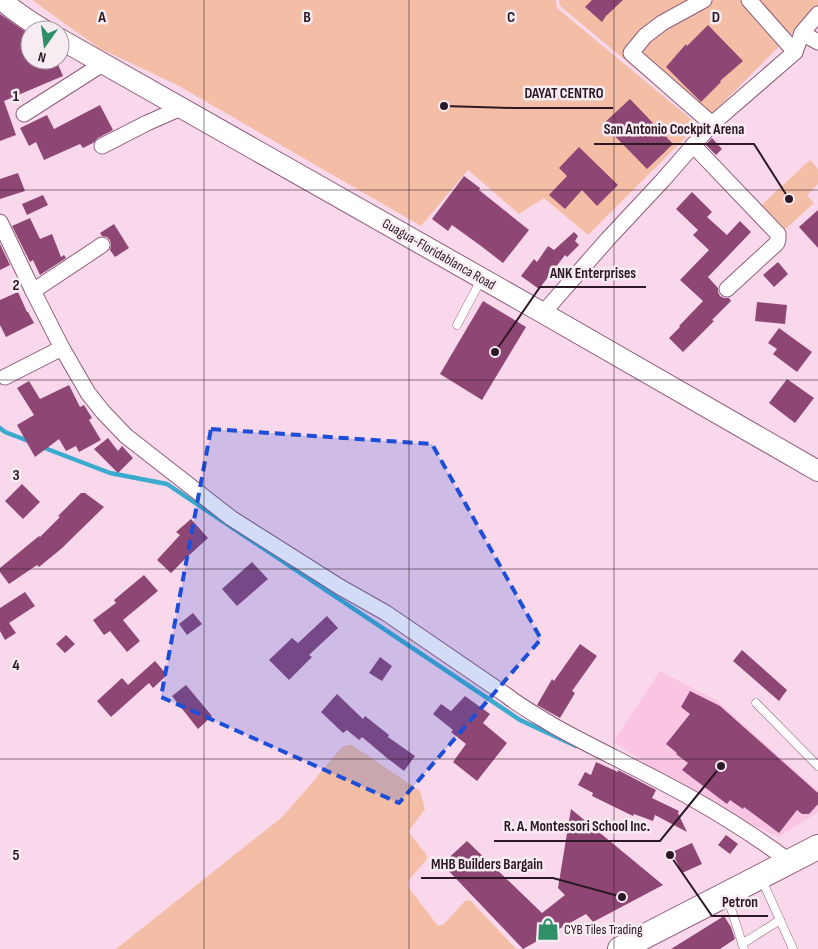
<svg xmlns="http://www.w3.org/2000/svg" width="818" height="949" font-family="'Sofia Sans Condensed',sans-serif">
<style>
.built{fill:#f9c5e3}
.green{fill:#f4bda6}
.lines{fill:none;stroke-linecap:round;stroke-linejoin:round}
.stream{stroke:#3aabce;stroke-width:4.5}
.building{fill:#8e4774}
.service-casing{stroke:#8e5c7a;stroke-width:9}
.minor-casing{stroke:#8e5c7a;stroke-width:17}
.secondary-casing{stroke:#8e5c7a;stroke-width:22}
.trunk-casing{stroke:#8e5c7a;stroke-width:26}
.service{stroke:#fff;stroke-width:8}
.minor{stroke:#fff;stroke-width:15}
.secondary{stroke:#fff;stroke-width:20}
.trunk{stroke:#fff;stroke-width:24}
.marked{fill:#1d4ed8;fill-opacity:0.2;stroke:#1d4ed8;stroke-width:4;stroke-dasharray:10 6;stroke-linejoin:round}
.grid{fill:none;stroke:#2d1925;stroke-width:1;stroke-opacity:0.55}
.labels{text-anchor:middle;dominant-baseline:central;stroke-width:5;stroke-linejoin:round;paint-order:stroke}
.street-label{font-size:14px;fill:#2d1925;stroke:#f8ecf3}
.poi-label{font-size:14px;fill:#2d1925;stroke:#f8ecf3;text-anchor:start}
.grid-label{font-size:16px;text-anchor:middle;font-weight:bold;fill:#2d1925;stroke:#f8ecf3;stroke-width:5;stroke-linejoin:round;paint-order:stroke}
.leader{fill:none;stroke:#2d1925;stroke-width:2}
.callout-dot{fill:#2d1925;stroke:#f8ecf3;stroke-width:2}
.callout-label{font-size:15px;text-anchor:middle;font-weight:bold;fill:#2d1925;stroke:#f8ecf3;stroke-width:5;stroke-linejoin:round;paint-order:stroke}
</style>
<rect width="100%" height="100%" fill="#fad8eb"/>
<!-- built -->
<polygon class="built" points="660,671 716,700 818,791 818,812 779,837 714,808 613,742"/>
<!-- green -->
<g class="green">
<polygon points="32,0 556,0 557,8 698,125 588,235 544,198 519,214 468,170 421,226 179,86 99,48"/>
<polygon points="559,0 818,0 818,7 702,124 560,6"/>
<polygon points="810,160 818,169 818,184 807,195 814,203 780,234 757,209"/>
<polygon points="347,745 352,745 420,791 425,809 409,831 410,834 426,854 427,859 408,881 409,888 438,926 444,924 465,901 470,900 516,949 116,949 281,818 305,791 341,748"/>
</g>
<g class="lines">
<!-- stream -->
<g class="stream">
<polyline points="0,428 5,432 31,442"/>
<polyline points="42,447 110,473 167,484 520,720 576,746"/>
</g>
</g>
<!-- building -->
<g class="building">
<polygon points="592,0 623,0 606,16 602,22 585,7"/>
<polygon points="0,14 30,35 30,60 56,60 63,76 4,101 16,135 0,141"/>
<polygon points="708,25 743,61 720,81 721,82 701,102 666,67 686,44 687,46"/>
<polygon points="630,99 673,144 647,169 603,124"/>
<polygon points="100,105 113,130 98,138 93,143 83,148 80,144 44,160 36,142 29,146 20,128 47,115 54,129"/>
<polygon points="712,138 722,149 716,155 706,145"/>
<polygon points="579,147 618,185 597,206 582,190 565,209 549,195 567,176 559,168"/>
<polygon points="18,173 25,191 0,199 0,179"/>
<polygon points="464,176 480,188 479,190 529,230 503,263 481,246 452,225 448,231 432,219"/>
<polygon points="692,192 712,212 707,217 727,235 740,221 751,232 708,277 718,288 718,292 720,296 724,298 729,298 731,301 712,320 714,321 683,352 669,338 680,327 679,326 703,301 680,280 709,250 693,235 698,230 676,209"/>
<polygon points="43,195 48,205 27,215 22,204"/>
<polygon points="818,210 818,248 799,227"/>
<polygon points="30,218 40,239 52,234 61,257 64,255 66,258 40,275 33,260 30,262 12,226"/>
<polygon points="114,224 129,248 115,257 110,250 111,245 110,240 107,237 102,236 100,233"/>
<polygon points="574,232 578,236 575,241 579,245 567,257 565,255 539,289 521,276 534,259 537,262 548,246 554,250"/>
<polygon points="0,244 10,265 0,270"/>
<polygon points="778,262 788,274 774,287 763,275"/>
<polygon points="18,292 27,312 28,312 34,323 6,337 0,325 0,300"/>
<polygon points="483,301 526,327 482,400 440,374"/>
<polygon points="757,302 787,305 785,324 755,321"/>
<polygon points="779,328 812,352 797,372 773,354 777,349 768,343"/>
<polygon points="787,379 814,398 795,423 769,403"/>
<polygon points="29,381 40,399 69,385 80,407 84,405 92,418 89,420 101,440 79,452 76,446 66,451 59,439 35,457 17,425 34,415 17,388"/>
<polygon points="108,438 118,451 122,446 133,458 118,473 94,449"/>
<polygon points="22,484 40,502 23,519 5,501"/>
<polygon points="81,493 85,493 104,507 61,549 39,567 37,565 9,584 0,572 0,568 39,536 40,537 60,517 58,516"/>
<polygon points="191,519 208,538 185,559 171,573 157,560 180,535 176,532"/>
<polygon points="252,562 268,579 237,606 222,589"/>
<polygon points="144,575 158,591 123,620 140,641 127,652 110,631 104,635 93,620 116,603 114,600"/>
<polygon points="25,592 35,606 9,623 16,633 5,640 0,631 0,608"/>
<polygon points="193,613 202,624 187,635 179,624"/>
<polygon points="327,616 338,628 309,655 312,657 289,680 269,660 292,638 298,643"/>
<polygon points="66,635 75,644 65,653 56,644"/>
<polygon points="580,644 597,656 572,691 575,693 560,718 537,705 552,679 554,681"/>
<polygon points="742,650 787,690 779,701 733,661"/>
<polygon points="380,657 392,666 382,681 369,673"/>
<polygon points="155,661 167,675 153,688 149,683 111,717 97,701 122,678 128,685"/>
<polygon points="186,685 212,716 198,729 172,696"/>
<polygon points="690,691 720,706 818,793 818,804 809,814 802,814 797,810 779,833 744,807 743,809 730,800 727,804 682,770 688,763 676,754 677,753 666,744 690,714 681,707"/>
<polygon points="337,694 363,719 365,716 389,735 388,737 415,756 404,771 387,758 362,737 359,740 347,730 343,733 321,712"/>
<polygon points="465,696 490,714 483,723 507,743 477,781 453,762 466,744 451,732 453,730 433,714 441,704 451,711"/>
<polygon points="596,762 618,772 618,770 656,790 652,798 679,811 678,813 687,832 655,815 653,821 634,814 633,816 592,796 593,793 578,785 585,772 591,775"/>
<polygon points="571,809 663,885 593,922 586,914 523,949 442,864 467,841 542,913 565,895 558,888"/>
<polygon points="726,835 738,844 730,854 718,845"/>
<polygon points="692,843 702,864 682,873 672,852"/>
<polygon points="724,916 731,927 735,939 720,949 671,949"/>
</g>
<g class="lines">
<defs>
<g id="service">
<polyline points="457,325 482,278"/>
<polyline points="756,703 818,766"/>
<polyline points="762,880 793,949"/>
<polyline points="727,896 744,949"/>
<polyline points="742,944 780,920"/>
</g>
<g id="minor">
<polyline points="704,0 662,23 645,36 631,53 712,124"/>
<polyline points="749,0 795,52"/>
<polyline points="802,33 818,42"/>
<polyline points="24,114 104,63"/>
<polyline points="693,145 778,234 778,239 777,243 727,289"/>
<polyline points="102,146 147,123 181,108"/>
<path d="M0,222L33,291L62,348L88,393L103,412L126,436L231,518L340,587L386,613L506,695C521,707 538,716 554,726C588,745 622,761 656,779C703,803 747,830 789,861"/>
<polyline points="33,291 102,245"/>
<polyline points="543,313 607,240 663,180 712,124 795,52 802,33 818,14"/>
<polyline points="5,377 62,348"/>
</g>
<g id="secondary">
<path d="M2,0C15,12 29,21 44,30"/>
<polyline points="60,39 543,313 818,471"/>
</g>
<polyline id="trunk" points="620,949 818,847"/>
</defs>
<!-- service casing -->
<use href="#service" class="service-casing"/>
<!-- minor casing -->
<use href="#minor" class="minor-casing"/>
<!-- secondary casing -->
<use href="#secondary" class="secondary-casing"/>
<!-- trunk casing -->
<use href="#trunk" class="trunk-casing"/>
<!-- service -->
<use href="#service" class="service"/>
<!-- minor -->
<use href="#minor" class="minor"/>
<!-- secondary -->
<use href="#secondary" class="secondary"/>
<!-- trunk -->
<use href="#trunk" class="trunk"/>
</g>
<!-- marked area -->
<path class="marked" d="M211,429L432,444L541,639L399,803L161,697Z"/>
<!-- grid -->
<path class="grid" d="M204,0V949M409,0V949M614,0V949M0,190H818M0,380H818M0,569H818M0,759H818"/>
<!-- icons -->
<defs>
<symbol id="shop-bare" viewBox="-9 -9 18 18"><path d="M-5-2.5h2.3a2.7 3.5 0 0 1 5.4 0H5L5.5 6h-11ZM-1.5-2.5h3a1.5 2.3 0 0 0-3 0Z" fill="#2e8f69" stroke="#f8ecf3" stroke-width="2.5" paint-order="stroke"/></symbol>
</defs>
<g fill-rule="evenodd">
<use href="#shop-bare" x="532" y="913" width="32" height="32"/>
</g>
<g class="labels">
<!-- street labels -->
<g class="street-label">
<text transform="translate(439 254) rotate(30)">Guagua-Floridablanca Road</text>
</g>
<!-- poi labels -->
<g class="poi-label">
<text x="564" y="929">CYB Tiles Trading</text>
</g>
</g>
<g class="grid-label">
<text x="102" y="22">A</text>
<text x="307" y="22">B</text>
<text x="511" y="22">C</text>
<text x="716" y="22">D</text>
<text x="16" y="101">1</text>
<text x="16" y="290">2</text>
<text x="16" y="480">3</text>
<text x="16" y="670">4</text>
<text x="16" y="860">5</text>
</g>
<!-- callouts -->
<path class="leader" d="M444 106L514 108H613M789 199L754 144H594M495 352L540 287H646M721 766L660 841H494M622 897L553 878H421M670 855L712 916H768"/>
<g class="callout-dot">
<circle cx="444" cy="106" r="5"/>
<circle cx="789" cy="199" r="5"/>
<circle cx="495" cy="352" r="5"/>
<circle cx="721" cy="766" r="5"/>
<circle cx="622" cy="897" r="5"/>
<circle cx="670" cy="855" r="5"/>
</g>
<g class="callout-label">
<text x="564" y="98">DAYAT CENTRO</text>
<text x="674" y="134">San Antonio Cockpit Arena</text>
<text x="593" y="278">ANK Enterprises</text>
<text x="577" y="831">R. A. Montessori School Inc.</text>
<text x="487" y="869">MHB Builders Bargain</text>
<text x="740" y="907">Petron</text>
</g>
<!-- north arrow -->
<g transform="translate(45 45) rotate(194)"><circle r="24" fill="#f8ecf3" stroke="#a798a1"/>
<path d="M0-4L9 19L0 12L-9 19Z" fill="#2e8f69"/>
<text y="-8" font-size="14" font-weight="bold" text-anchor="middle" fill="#2d1925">N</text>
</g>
</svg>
